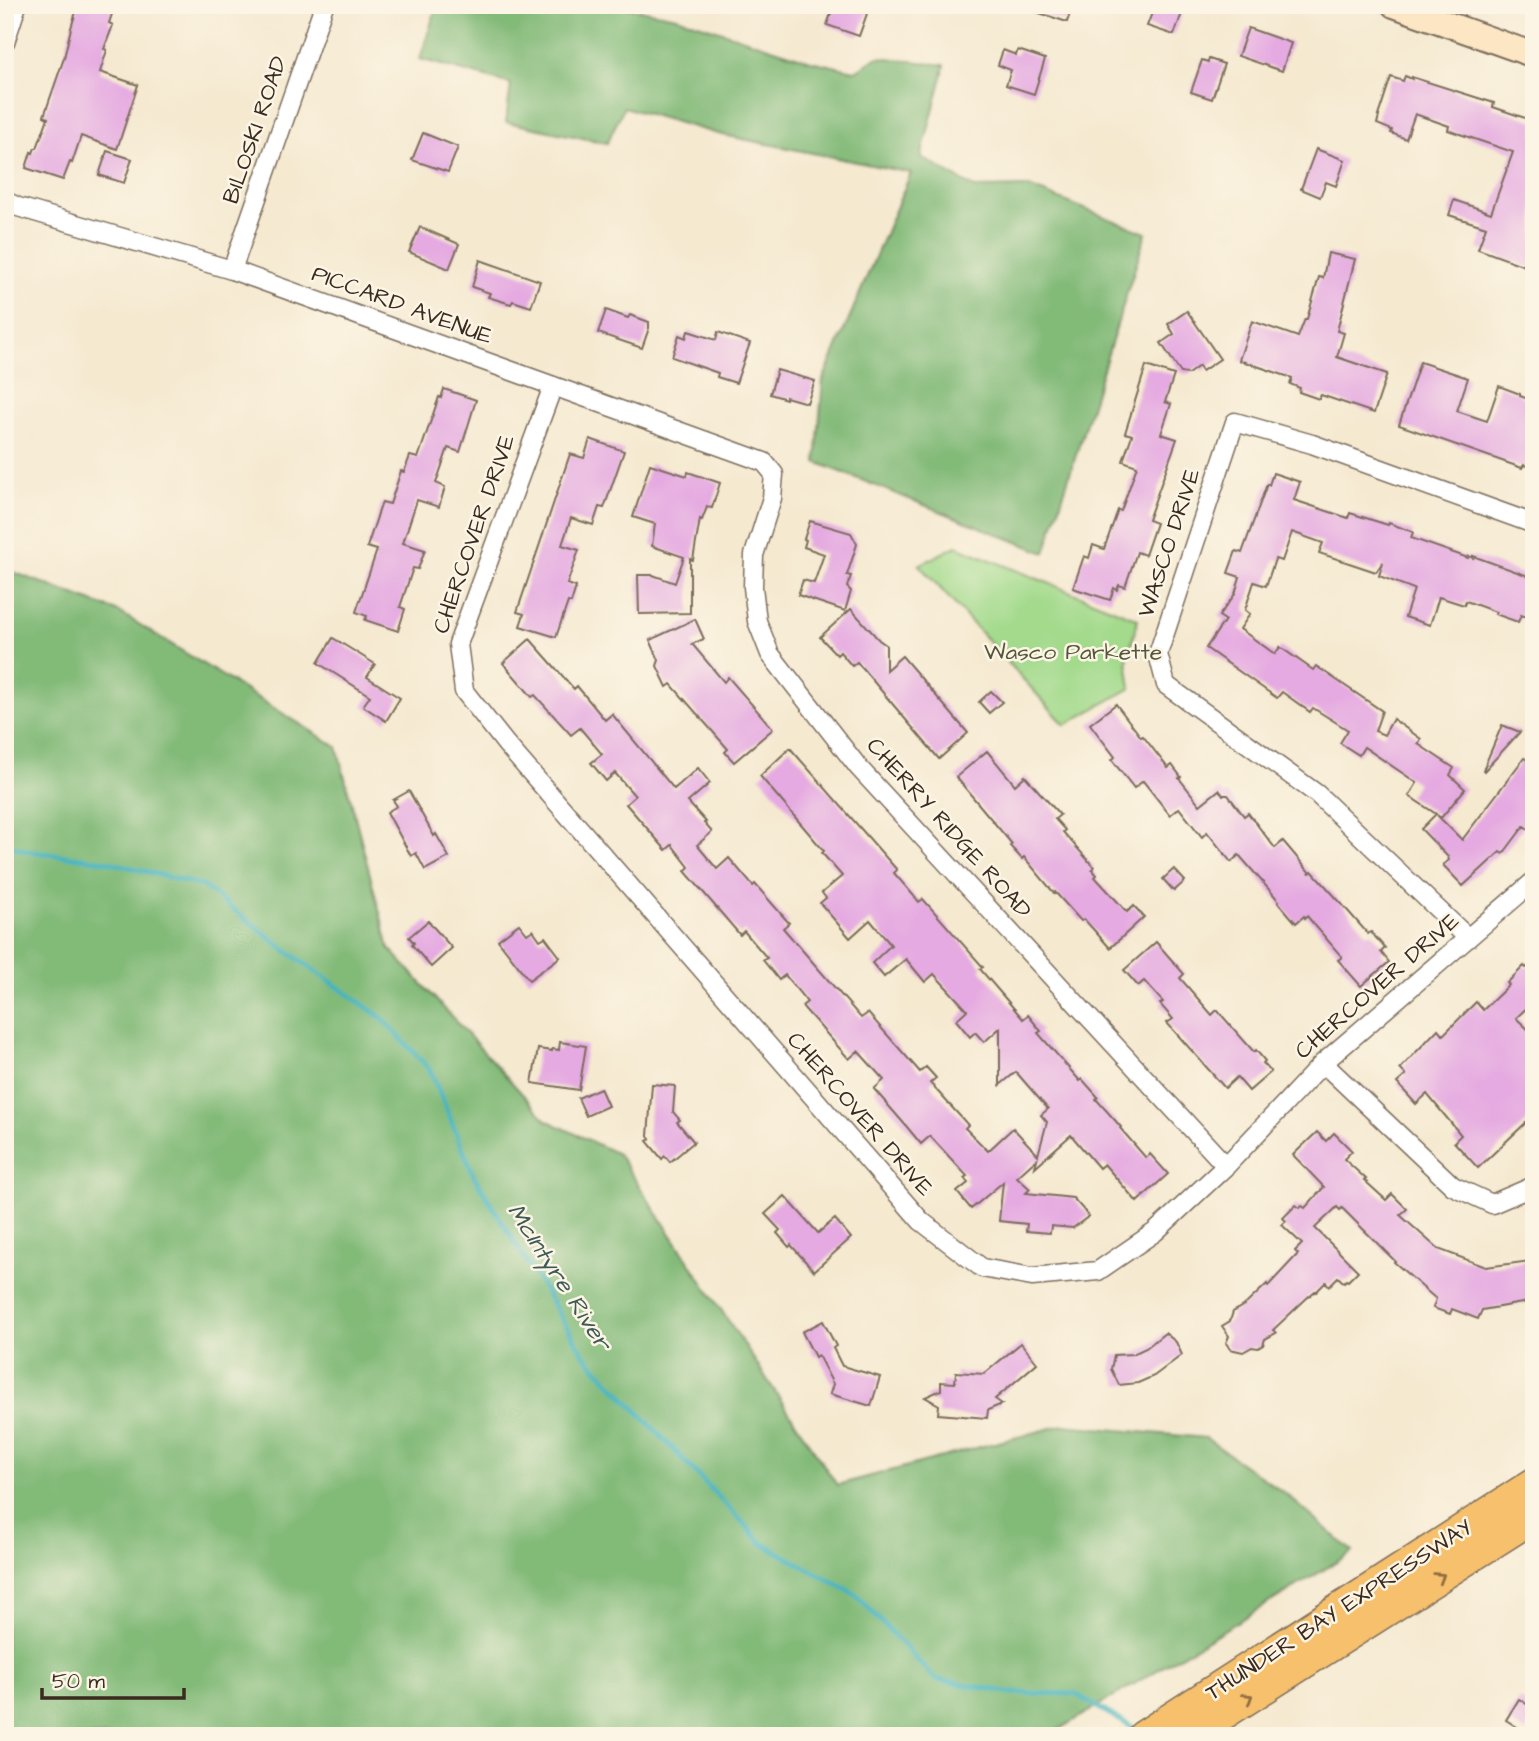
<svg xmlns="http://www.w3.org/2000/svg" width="1539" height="1741" font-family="'Architects Daughter',sans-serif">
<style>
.green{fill:#a3da8c;stroke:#6f8255;stroke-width:2}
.forest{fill:#82ba78;stroke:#5e724b;stroke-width:2}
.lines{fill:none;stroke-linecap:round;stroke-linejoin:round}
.stream{stroke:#45b4bf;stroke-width:5}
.building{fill:#e5aae1}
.minor-casing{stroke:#7c6d5c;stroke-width:21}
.secondary-casing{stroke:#7c6d5c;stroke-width:28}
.trunk-casing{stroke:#7c6d5c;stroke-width:33}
.minor{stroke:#fff;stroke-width:18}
.secondary{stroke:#fce6c4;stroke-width:24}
.trunk{stroke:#f7c06c;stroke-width:30}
.oneway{stroke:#906e41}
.labels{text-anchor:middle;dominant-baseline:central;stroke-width:5;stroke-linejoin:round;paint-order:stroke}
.street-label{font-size:23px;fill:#3b2a1e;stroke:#fcf5e5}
.park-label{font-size:23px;fill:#55563a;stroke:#fcf5e5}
.water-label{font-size:24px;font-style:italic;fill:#3e5a56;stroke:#fcf5e5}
</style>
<rect width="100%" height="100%" fill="#fcf5e5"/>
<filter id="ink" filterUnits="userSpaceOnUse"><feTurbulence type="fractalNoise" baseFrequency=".0143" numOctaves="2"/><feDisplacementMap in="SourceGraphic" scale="14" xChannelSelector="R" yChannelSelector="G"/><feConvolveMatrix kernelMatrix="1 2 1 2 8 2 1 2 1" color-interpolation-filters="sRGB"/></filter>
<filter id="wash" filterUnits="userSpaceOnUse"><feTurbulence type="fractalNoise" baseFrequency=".00686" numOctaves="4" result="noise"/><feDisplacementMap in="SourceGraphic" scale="28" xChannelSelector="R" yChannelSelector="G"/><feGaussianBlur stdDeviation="1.57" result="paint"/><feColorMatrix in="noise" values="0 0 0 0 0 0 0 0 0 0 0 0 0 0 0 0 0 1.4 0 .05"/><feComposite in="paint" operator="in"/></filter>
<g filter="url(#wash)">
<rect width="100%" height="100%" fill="#f5e9d0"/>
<!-- green -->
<polygon class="green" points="956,546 1138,619 1127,661 1131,688 1065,725 919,565"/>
<!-- forest -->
<g class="forest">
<polygon points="437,5 614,5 677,17 811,61 855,71 878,57 945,65 921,157 975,188 1029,187 1146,233 1045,553 816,462 823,380 911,173 718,134 624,107 607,143 506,122 511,84 420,59"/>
<polygon points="5,569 119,612 337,747 389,948 546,1120 618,1154 837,1485 1063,1425 1206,1438 1287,1495 1353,1552 1048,1736 5,1736"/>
</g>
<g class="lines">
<!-- stream -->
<polyline class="stream" points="5,843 26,851 105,861 203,886 291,954 382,1018 430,1070 474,1176 585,1356 763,1544 855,1594 935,1679 1012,1693 1075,1694 1137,1730"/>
</g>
<g id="blocks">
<!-- building -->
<g class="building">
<polygon points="78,5 115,5 109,23 113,25 104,49 107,50 100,72 138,85 117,149 81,136 72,163 70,162 63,180 26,168 31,152 33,153 35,148 37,148 48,118 44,116 64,58 71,28"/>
<polygon points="834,5 861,5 869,8 859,36 827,25"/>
<polygon points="1025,5 1073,5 1067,22 1024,8"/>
<polygon points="1155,5 1185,5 1174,35 1147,26"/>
<polygon points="1248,28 1291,43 1282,71 1238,56"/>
<polygon points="1003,50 1016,55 1018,50 1045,59 1034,94 1006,85 1011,70 998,65"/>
<polygon points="1209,59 1224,64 1212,99 1191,92 1202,60 1208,62"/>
<polygon points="1405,76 1412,79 1412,77 1494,103 1493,107 1534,121 1534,258 1530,268 1478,249 1486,227 1449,215 1454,200 1491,213 1513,152 1448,130 1449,126 1415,114 1406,139 1391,133 1392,130 1377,124 1379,116 1378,116 1391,77 1403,81"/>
<polygon points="423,133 458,147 448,172 412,160"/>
<polygon points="1316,149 1345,160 1336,186 1326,182 1320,197 1301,189"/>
<polygon points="107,151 132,159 124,183 99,175"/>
<polygon points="420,227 459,244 449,269 409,252"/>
<polygon points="1328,253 1355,259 1337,331 1344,333 1337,357 1387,374 1374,413 1321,395 1319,399 1299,392 1300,388 1290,384 1292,378 1239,360 1252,321 1298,337 1305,319 1307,319 1319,277 1323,278"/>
<polygon points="480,260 540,281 531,307 513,301 511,304 488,297 490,293 472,287"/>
<polygon points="606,310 628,318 630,315 649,322 649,328 642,348 598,333"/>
<polygon points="1187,311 1220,359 1202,371 1199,366 1188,374 1181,373 1161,343 1174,334 1168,324"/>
<polygon points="688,331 716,340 718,332 750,343 736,383 717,377 718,373 672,357 679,335 686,338"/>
<polygon points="1420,362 1468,378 1457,411 1487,421 1499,386 1520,394 1520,396 1534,401 1534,468 1524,465 1522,468 1399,425"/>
<polygon points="1146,366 1174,375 1165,402 1171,404 1161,434 1177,439 1148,520 1156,523 1145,555 1137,552 1125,587 1119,585 1117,590 1114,588 1110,600 1073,588 1084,556 1089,558 1093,545 1104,549 1118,510 1121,511 1137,466 1123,461 1132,435 1125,433"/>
<polygon points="777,370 815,381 807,403 786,397 786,399 770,394"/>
<polygon points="444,389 476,400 460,452 448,448 436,483 445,487 439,507 417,500 403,543 425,550 418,569 413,568 400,607 405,609 398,631 365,620 367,616 356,612 377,550 367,547 382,502 390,504 401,471 404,472 410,456 418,458 439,397 441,398"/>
<polygon points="590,439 624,451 604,508 599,507 593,525 571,518 562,545 579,550 567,584 576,587 571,603 568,602 556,637 520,626 524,614 517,612 570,454 584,458"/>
<polygon points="650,464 687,476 688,472 720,483 712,508 707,507 702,520 700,519 693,560 690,559 690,613 639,614 638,575 653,575 675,583 684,557 652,546 655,524 633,517"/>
<polygon points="1273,473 1300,482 1294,500 1348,518 1350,513 1388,525 1389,523 1413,532 1411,538 1468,558 1469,556 1473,558 1473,556 1534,578 1534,619 1521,615 1518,622 1495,614 1496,612 1466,601 1464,605 1439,597 1430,625 1405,617 1414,589 1379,576 1383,562 1376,572 1319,553 1323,543 1292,532 1282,561 1275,559 1266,586 1254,582 1245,610 1250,614 1240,629 1275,654 1280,647 1313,670 1316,666 1382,711 1375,731 1384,735 1393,719 1421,739 1418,744 1454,768 1450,775 1465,789 1441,818 1437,815 1462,840 1524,758 1534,764 1534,833 1524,826 1503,854 1500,852 1463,886 1443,865 1449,860 1448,857 1421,829 1436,814 1409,796 1417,783 1364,747 1359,755 1340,743 1348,730 1313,708 1310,712 1282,692 1277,698 1206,648 1225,620 1219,616 1235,594 1240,577 1228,573 1236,551 1242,553 1267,484 1269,485"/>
<polygon points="810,521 851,533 857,544 847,575 851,576 847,587 851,591 845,611 798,595 803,580 814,583 824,554 804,547 806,540 804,539"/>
<polygon points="851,609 879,640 886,645 886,670 902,656 968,733 939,759 857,662 852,666 840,652 837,655 820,637"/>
<polygon points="695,619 704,639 692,644 724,682 728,677 773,729 734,762 725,752 728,749 671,684 667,687 657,666 659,660 650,640"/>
<polygon points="333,638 375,664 367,677 400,698 386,721 363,706 370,696 318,663"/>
<polygon points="530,639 574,689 577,686 605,720 612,714 674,789 698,768 710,783 688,802 706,822 704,823 712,832 697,845 717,869 729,858 753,886 755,884 789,923 783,928 861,1018 868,1013 920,1072 926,1067 936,1078 930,1083 968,1125 965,1128 988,1151 1013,1128 1038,1155 1047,1122 1041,1115 1048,1109 1016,1072 1000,1085 1000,1028 984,1042 975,1032 970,1037 956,1020 967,1010 934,974 925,982 906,959 884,977 872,963 891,945 870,920 850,938 820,903 826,898 822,893 842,876 822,853 824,851 760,776 790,748 897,870 894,873 919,902 923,899 983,967 980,969 1023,1019 1028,1015 1041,1031 1038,1033 1080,1081 1082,1079 1098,1097 1096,1099 1121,1127 1120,1128 1146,1158 1150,1154 1168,1174 1137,1202 1104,1164 1099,1168 1071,1135 1035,1167 1037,1159 1017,1177 1030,1189 1026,1193 1073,1198 1089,1216 1073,1228 1051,1226 1050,1233 1026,1231 1027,1224 999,1221 1003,1182 971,1209 957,1192 968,1183 964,1178 967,1176 930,1136 921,1144 907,1127 874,1089 884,1080 858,1051 849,1059 802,1006 807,1002 785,975 779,980 763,960 767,958 744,931 740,935 685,871 689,867 672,845 666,850 626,804 635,796 615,773 606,781 591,763 602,754 580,728 571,735 535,695 532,697 503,663"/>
<polygon points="991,691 1002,702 989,713 979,702"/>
<polygon points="1116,704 1141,737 1143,736 1168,768 1172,765 1181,777 1179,778 1200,805 1219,790 1223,795 1228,795 1244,816 1248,813 1275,848 1283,841 1310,873 1312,871 1340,902 1368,934 1371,932 1385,948 1381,952 1389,962 1361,986 1338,960 1342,957 1307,916 1305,918 1304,916 1296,923 1278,902 1279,901 1239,855 1231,862 1207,832 1202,837 1179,808 1170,815 1143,781 1134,788 1112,760 1115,757 1090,724"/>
<polygon points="1502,725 1520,732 1484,771 1483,770"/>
<polygon points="987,751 1015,785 1025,776 1060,815 1055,819 1065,830 1063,832 1094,867 1092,869 1097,875 1095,877 1127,912 1134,906 1144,917 1110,948 1084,919 1081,921 1055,892 1054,893 1024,857 1022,859 1010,846 1012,844 956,777"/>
<polygon points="409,791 434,836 436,834 449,857 425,870 416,853 411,856 387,812 397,806 393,800"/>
<polygon points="1174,869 1185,881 1174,891 1163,879"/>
<polygon points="428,921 452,948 431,967 412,945 414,943 409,937"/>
<polygon points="519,924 527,934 533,930 540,940 545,937 560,957 529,980 498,940"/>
<polygon points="1156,942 1184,974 1180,978 1212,1015 1217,1010 1254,1052 1256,1050 1265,1061 1263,1063 1271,1072 1249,1091 1237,1077 1225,1088 1167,1023 1173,1019 1160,1004 1163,1002 1144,981 1138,986 1124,970"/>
<polygon points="1534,961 1534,1001 1516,1018 1534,1035 1534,1115 1478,1168 1454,1142 1461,1135 1427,1094 1416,1104 1397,1083 1406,1075 1400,1069 1438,1029 1443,1035 1476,1002 1483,1010 1509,985 1507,983 1524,966 1526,968"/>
<polygon points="560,1042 586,1046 579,1090 532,1083 538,1049 552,1051 552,1049 559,1050"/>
<polygon points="652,1084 675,1086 673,1112 680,1120 677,1122 694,1142 670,1162 665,1156 662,1159 647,1141 650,1139 648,1136"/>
<polygon points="600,1088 608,1106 586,1116 578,1098"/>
<polygon points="1317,1132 1326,1141 1334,1133 1352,1151 1344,1159 1366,1179 1364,1180 1386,1200 1392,1194 1407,1209 1400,1215 1438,1249 1486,1267 1530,1261 1534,1280 1534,1301 1482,1310 1478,1319 1452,1309 1450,1314 1433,1308 1436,1299 1394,1262 1395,1261 1342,1208 1340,1210 1337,1207 1315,1228 1358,1271 1348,1281 1346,1280 1344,1282 1342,1281 1338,1277 1329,1286 1326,1282 1316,1292 1315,1291 1308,1297 1273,1330 1276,1333 1265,1339 1263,1345 1258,1348 1252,1347 1243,1352 1230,1349 1226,1343 1229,1336 1222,1326 1230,1321 1233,1312 1247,1303 1267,1284 1268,1286 1298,1254 1295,1251 1302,1244 1282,1225 1286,1221 1283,1218 1296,1205 1300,1208 1302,1206 1305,1208 1324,1187 1293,1155"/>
<polygon points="785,1196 818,1233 835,1219 851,1238 814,1271 791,1245 789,1247 777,1233 780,1230 765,1214"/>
<polygon points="823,1321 836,1346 833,1348 842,1366 880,1377 871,1406 830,1394 833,1384 818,1355 815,1357 802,1332"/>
<polygon points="1165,1333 1176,1342 1182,1355 1154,1376 1138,1383 1119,1385 1111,1369 1114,1355 1133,1354 1146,1348"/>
<polygon points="1021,1343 1037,1363 995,1399 1002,1404 988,1410 987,1418 938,1414 939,1405 925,1397 941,1390 941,1382 955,1383 956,1372 984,1374"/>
<polygon points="1519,1699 1534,1709 1534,1718 1525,1732 1506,1720"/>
</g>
</g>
</g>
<g filter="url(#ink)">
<use href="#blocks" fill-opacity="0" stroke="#7c6d5c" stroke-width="2"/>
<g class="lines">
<defs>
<g id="minor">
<polyline points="5,42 17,5"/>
<polyline points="5,201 18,207 232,270 764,462 774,474 772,498 754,555 753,587 757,621 770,654 859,768 1226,1166"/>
<polyline points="232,270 324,5"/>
<polyline points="553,386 458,644 464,691 506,744 921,1221 982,1268 1032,1277 1098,1271 1155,1232 1226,1166 1323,1063 1534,881"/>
<polyline points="1468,938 1317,794 1166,685 1158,654 1235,422 1312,444 1534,524"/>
<polyline points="1323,1063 1453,1186 1492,1204 1534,1186"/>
</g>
<polyline id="secondary" points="1394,5 1534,55"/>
<g id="trunk">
<polyline points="1143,1736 1534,1483"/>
<polyline points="1189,1736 1534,1517"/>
</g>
</defs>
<!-- minor casing -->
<use href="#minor" class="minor-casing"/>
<!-- secondary casing -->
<use href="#secondary" class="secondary-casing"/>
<!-- trunk casing -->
<use href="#trunk" class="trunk-casing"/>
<!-- minor -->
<use href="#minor" class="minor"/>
<!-- secondary -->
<use href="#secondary" class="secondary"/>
<!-- trunk -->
<use href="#trunk" class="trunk"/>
</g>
<!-- one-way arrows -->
<defs><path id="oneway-chevron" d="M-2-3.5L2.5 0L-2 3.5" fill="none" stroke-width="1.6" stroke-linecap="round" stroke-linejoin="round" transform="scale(1.75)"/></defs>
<g class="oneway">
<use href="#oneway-chevron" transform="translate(1440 1577) rotate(-32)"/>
<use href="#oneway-chevron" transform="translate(1248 1698) rotate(-32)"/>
</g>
</g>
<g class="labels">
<!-- street labels -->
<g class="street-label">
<text transform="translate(255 130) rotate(-71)">BILOSKI ROAD</text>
<text transform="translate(402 305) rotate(20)">PICCARD AVENUE</text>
<text transform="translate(474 534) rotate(-71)">CHERCOVER DRIVE</text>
<text transform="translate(1169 543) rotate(-72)">WASCO DRIVE</text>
<text transform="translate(949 828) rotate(48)">CHERRY RIDGE ROAD</text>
<text transform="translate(1377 986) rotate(-41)">CHERCOVER DRIVE</text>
<text transform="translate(860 1114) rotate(49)">CHERCOVER DRIVE</text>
<text transform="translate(1339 1610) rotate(-33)">THUNDER BAY EXPRESSWAY</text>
</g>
<!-- park labels -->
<g class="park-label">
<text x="1073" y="652">Wasco Parkette</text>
</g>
<!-- water labels -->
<g class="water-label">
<text transform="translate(559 1277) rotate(57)">McIntyre River</text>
</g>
</g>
<!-- margin -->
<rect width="1539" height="1741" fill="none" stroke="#fcf5e5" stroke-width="28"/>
<!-- scale -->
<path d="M42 1688v10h142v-10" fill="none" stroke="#3b2a1e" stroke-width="3.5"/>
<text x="52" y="1688" font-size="21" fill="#3b2a1e" stroke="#fcf5e5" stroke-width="5" paint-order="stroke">50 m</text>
</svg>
